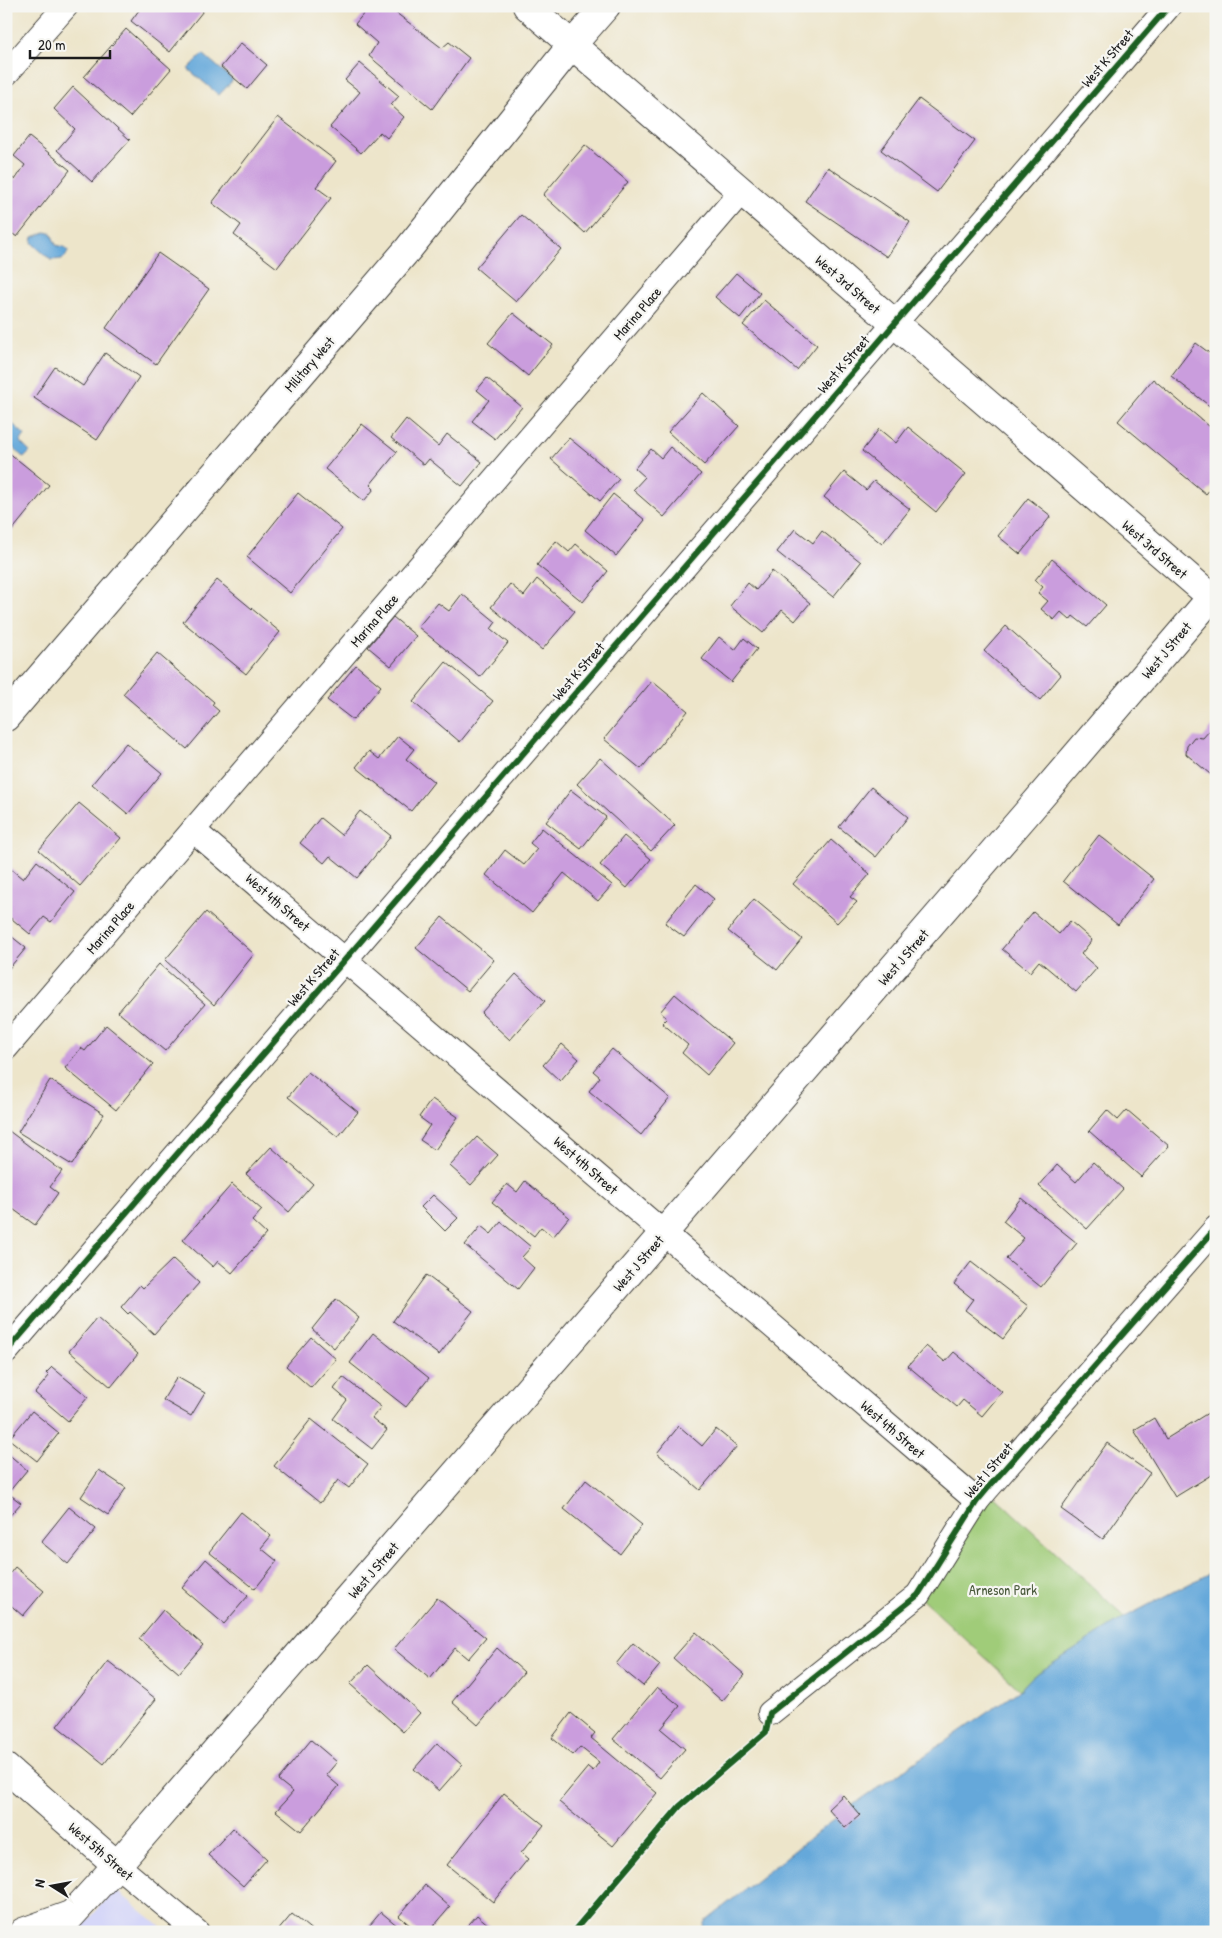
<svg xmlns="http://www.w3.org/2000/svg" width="1222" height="1938" font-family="'Patrick Hand',sans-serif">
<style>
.built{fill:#d6d7f8}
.green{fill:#a0cc79;stroke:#5e744a}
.water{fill:#65a8da;stroke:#40627b}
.building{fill:#ca9ddd}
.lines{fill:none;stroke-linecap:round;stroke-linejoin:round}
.street-casing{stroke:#3b3a36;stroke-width:26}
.secondary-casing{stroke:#3b3a36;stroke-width:30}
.street{stroke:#fff;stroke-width:24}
.secondary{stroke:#fff;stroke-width:28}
.cycleway-casing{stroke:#f6f6f2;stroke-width:9}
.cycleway{stroke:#1b5e20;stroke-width:6}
.labels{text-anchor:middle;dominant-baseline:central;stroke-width:4.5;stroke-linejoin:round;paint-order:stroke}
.street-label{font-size:14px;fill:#1c1c1c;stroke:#f6f6f2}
.park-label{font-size:14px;fill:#4a5a3d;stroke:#f6f6f2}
</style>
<rect width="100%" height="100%" fill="#f6f6f2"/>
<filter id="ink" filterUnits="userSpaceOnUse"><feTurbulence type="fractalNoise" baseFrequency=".02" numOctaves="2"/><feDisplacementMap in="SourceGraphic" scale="10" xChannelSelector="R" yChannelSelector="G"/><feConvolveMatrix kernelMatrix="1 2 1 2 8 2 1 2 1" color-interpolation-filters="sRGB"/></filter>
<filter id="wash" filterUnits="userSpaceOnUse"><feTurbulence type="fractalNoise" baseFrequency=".0096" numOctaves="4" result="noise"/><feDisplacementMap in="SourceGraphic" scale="20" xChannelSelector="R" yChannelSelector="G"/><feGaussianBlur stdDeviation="1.12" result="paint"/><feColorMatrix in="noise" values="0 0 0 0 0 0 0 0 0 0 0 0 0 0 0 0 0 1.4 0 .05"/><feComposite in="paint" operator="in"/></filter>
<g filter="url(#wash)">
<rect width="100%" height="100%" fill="#ede5ca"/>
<!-- built -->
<polygon class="built" points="115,1889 167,1932 78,1932"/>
<!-- green -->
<polygon class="green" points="987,1489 1125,1617 1032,1677 1020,1690 918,1595"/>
<!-- water -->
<g class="water">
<polygon points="203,54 233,80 219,95 188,69"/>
<path d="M45,232L51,233L56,245L64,247L68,250C66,261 60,259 51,260L34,245L32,242L33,237Z"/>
<polygon points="6,418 25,435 20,442 30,452 24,458 6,441"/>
<polygon points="1216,1570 1216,1932 701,1932 705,1921 847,1809 1020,1690 1032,1677 1125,1617"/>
</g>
<g id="blocks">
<!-- building -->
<g class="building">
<polygon points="142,6 207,6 170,52 131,21"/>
<polygon points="370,6 387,6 442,48 449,42 469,58 432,109 369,56 377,43 355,24"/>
<polygon points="126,29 171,69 130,117 84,77"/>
<polygon points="241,43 267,65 247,89 221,67"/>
<polygon points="360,63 399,96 391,105 404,117 387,138 380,132 361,153 330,127 360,92 345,80"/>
<polygon points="73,87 130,140 92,182 57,150 75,129 54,109"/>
<polygon points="919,99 975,141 937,192 881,150"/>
<polygon points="278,117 336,161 316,187 331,198 277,268 234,235 241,225 212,203"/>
<polygon points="29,137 70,170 17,237 6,229 6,173 15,180 25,165 14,156"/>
<polygon points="585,145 628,182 585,233 543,195"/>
<polygon points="828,167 910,222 887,257 805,201"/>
<polygon points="521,215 561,249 516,302 476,268"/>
<polygon points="158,253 209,289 156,364 106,328"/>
<polygon points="736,273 760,293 740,318 715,297"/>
<polygon points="764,300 817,345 797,370 743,325"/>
<polygon points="513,313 553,345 528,376 488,343"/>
<polygon points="1196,343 1216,358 1216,411 1171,376"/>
<polygon points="105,353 139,377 97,440 34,398 55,367 83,386"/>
<polygon points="487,378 522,407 495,439 472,421 489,400 477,390"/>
<polygon points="1153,379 1216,432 1216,482 1206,494 1118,421"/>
<polygon points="703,393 739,426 704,465 668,432"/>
<polygon points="406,419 438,446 447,434 482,462 462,486 429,459 424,465 391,438"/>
<polygon points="362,424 397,452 370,485 374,489 364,501 325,469"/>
<polygon points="908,427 966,474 936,512 862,451 879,429 896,443"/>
<polygon points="569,438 619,479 600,501 551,459"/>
<polygon points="670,447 701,474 664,517 633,490 645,477 635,468 651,449 661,458"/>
<polygon points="8,452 49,485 6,538 6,454"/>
<polygon points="844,472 866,490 874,481 910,509 882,544 824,497"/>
<polygon points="298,493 342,529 290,593 247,557"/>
<polygon points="613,494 645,520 616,556 585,530"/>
<polygon points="1028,498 1051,516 1020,554 998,536"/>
<polygon points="795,529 813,543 822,531 861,562 833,597 777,552"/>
<polygon points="556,541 569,552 576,544 608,571 583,602 537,565"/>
<polygon points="1052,559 1106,605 1087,627 1073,616 1070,620 1061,612 1054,620 1041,609 1048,601 1038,593 1043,587 1035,580"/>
<polygon points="772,571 810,603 795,621 782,610 763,633 730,606 748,583 756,590"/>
<polygon points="537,579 575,611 542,650 491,607 510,584 524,596"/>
<polygon points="217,580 280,632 246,674 183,622"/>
<polygon points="462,594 496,622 491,629 508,643 480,677 418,627 438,603 449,611"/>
<polygon points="393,617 416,636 391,666 368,647"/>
<polygon points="1006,626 1061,675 1040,700 984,651"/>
<polygon points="719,637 735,650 744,638 757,649 731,682 702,659"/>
<polygon points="157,653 214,702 212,705 219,711 187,749 123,694"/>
<polygon points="446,662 493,701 460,742 413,702"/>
<polygon points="356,665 381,686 353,720 327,700"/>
<polygon points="652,681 688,711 641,769 604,739"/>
<polygon points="1216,723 1216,779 1186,754 1187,746 1194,737 1203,738"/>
<polygon points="398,736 414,749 406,759 434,782 411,811 356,767 369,751 379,759"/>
<polygon points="126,743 162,773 128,814 92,784"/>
<polygon points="600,758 675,825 651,851 577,784"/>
<polygon points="871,787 908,817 876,857 839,827"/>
<polygon points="571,790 606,817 581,849 546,822"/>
<polygon points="79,803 121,838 80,886 39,850"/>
<polygon points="360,811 391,836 357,878 330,856 324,863 300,843 320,818 341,835"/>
<polygon points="542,828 612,885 598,901 564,873 532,913 486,875 505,850 524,865 537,849 530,843"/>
<polygon points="1099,835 1154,879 1118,925 1063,881"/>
<polygon points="624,836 651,859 627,888 600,865"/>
<polygon points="831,840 870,874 850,897 857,902 837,923 793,884"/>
<polygon points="37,861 75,892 51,922 44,917 30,934 6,914 6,865 23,879"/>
<polygon points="696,884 714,899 684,937 665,923"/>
<polygon points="754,899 802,939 777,970 728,931"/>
<polygon points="206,912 254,954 214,1005 165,960"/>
<polygon points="1033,912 1059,934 1070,921 1092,940 1081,954 1097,968 1076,992 1039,961 1030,972 1002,949"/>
<polygon points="442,917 494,960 468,991 416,948"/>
<polygon points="6,932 26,948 6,972"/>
<polygon points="159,964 205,1004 165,1051 118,1012"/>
<polygon points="516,974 545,1001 510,1040 481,1013"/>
<polygon points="675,994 733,1043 707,1075 682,1053 688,1045 662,1023 667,1018 660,1012"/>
<polygon points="106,1025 153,1064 116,1110 65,1068 81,1048 85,1051"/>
<polygon points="562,1044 579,1059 560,1081 543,1065"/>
<polygon points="612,1049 670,1098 641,1135 589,1091 600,1077 593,1071"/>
<polygon points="308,1072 358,1112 338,1137 288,1097"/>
<polygon points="50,1080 104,1114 72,1165 18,1132"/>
<polygon points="432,1099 458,1117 435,1150 420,1140 430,1125 419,1117"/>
<polygon points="1107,1110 1118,1120 1127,1110 1169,1146 1141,1177 1089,1131"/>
<polygon points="9,1131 62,1171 50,1187 58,1193 35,1225 6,1204 6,1135"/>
<polygon points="477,1137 498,1155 471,1185 450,1166"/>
<polygon points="271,1147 313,1184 289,1212 246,1174"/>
<polygon points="1093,1162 1123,1189 1087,1229 1039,1186 1057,1165 1076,1182"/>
<polygon points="525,1181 569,1217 553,1237 541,1227 534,1236 492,1202 507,1184 517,1192"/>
<polygon points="232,1184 262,1210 252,1221 266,1234 232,1273 218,1261 213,1267 183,1240"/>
<polygon points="433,1195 458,1218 445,1231 421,1207"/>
<polygon points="1021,1198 1077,1243 1041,1287 1006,1259 1024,1238 1003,1221"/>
<polygon points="501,1222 531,1247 522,1257 534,1268 518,1289 465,1245 481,1226 491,1234"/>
<polygon points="173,1259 199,1283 154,1334 130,1312 128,1314 121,1307 140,1285 143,1288"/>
<polygon points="971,1262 1028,1306 1003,1339 965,1310 973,1299 954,1284"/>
<polygon points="426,1275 473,1311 439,1355 393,1321"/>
<polygon points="336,1299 359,1318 334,1348 312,1329"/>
<polygon points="97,1318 138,1354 111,1387 69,1351"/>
<polygon points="373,1333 429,1378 406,1407 350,1363"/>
<polygon points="311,1337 336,1359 311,1388 286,1366"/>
<polygon points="926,1346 945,1362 954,1352 1002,1392 982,1416 963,1400 957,1407 908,1366"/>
<polygon points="52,1367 88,1397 68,1421 35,1393 49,1376 46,1373"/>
<polygon points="177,1377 205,1393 191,1416 163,1400"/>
<polygon points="343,1377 381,1407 372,1418 387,1430 372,1449 333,1419 347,1400 334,1389"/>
<polygon points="1216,1408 1216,1472 1175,1497 1134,1430 1154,1418 1166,1439"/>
<polygon points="32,1411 59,1433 37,1461 9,1439"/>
<polygon points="311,1419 368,1464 349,1488 338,1480 320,1503 274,1466"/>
<polygon points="679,1426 702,1446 716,1429 737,1446 700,1490 657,1453"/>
<polygon points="1107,1443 1150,1473 1103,1539 1061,1509"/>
<polygon points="6,1452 27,1470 8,1493 21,1503 6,1520"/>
<polygon points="99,1470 126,1488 108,1515 81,1497"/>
<polygon points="586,1480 642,1525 620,1554 564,1509"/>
<polygon points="69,1507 96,1529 68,1564 41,1542"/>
<polygon points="241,1512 271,1536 261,1548 277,1561 255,1589 209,1552"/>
<polygon points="206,1559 248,1596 224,1624 182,1588"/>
<polygon points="15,1567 44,1591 23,1616 6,1601 6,1578"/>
<polygon points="437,1598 486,1638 468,1659 455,1648 430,1679 394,1649"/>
<polygon points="163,1610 203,1645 179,1673 139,1639"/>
<polygon points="696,1632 745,1675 722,1701 673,1658"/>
<polygon points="633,1643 660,1665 643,1686 616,1664"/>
<polygon points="497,1648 524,1672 478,1725 452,1702"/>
<polygon points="108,1661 156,1699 104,1764 57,1726"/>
<polygon points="368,1665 420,1713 403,1732 350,1684"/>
<polygon points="657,1687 680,1706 661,1729 685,1749 660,1778 613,1739"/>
<polygon points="571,1713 595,1733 591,1738 657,1793 613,1846 559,1802 588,1767 593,1771 599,1762 580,1747 573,1755 552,1738"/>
<polygon points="311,1740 337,1762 326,1775 339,1786 301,1831 276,1811 293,1792 278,1780"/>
<polygon points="437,1743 462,1765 439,1791 414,1769"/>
<polygon points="504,1793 544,1825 521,1853 528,1859 493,1902 447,1865"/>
<polygon points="843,1795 860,1815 845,1828 828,1809"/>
<polygon points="233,1828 267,1859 243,1886 208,1855"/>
<polygon points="425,1885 450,1907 429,1932 418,1932 399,1916"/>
<polygon points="381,1912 405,1932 364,1932"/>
<polygon points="292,1914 314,1932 277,1932"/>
<polygon points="477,1915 497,1932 462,1932"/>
</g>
</g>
</g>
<g filter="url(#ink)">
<use href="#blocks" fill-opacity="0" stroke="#3b3a36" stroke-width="1"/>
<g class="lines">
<defs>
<g id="street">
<polyline points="6,74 66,6"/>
<polyline points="193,830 977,1501"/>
<polyline points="6,1048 741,192"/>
<polyline points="6,1352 1169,6"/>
<polyline points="770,1713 918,1595 977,1501 987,1489 1216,1228"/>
<polyline points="117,1865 197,1932"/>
</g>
<g id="secondary">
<polyline points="527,6 1216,601"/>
<polyline points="6,717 409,248 572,45 606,6"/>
<polyline points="6,1768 117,1865"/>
<polyline points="23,1932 70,1915"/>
<polyline points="56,1932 117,1865 1026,814 1216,592"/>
</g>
</defs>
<!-- street casing -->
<use href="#street" class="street-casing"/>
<!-- secondary casing -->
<use href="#secondary" class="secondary-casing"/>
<!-- street -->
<use href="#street" class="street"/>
<!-- secondary -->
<use href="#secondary" class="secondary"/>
<defs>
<g id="cycleway">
<polyline points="6,1352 1169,6"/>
<polyline points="573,1932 680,1806 766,1732 770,1713 918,1595 977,1501 987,1489 1216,1228"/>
</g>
</defs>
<!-- cycleway casing -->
<use href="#cycleway" class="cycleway-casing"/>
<!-- cycleway -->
<use href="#cycleway" class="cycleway"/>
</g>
</g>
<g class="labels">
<!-- street labels -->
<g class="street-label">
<text transform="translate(1107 58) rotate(-49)">West K Street</text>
<text transform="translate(848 284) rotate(41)">West 3rd Street</text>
<text transform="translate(637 313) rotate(-49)">Marina Place</text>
<text transform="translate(309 364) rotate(-49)">Military West</text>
<text transform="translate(843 364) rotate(-49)">West K Street</text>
<text transform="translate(1155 549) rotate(41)">West 3rd Street</text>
<text transform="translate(374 620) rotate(-49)">Marina Place</text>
<text transform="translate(1166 650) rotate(-50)">West J Street</text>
<text transform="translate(578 671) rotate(-49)">West K Street</text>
<text transform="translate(278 902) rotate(41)">West 4th Street</text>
<text transform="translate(110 927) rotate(-49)">Marina Place</text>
<text transform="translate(903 957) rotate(-49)">West J Street</text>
<text transform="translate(313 977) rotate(-49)">West K Street</text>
<text transform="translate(586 1165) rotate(41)">West 4th Street</text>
<text transform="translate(638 1263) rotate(-49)">West J Street</text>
<text transform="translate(893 1429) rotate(41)">West 4th Street</text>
<text transform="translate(988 1470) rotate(-50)">West I Street</text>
<text transform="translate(373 1570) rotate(-49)">West J Street</text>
<text transform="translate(101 1851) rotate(41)">West 5th Street</text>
</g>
<!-- park labels -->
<g class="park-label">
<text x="1003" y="1589">Arneson Park</text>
</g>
</g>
<!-- margin -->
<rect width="1222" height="1938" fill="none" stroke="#f6f6f2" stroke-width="25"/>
<!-- north arrow -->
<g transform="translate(52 1886) rotate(281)" stroke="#f6f6f2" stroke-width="4" paint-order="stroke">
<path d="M0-4L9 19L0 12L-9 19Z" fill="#1c1c1c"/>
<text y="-8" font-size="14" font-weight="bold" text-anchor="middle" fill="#1c1c1c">N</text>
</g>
<!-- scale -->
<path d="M30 50v8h80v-8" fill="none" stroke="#1c1c1c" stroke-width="2.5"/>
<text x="38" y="50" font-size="15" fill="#1c1c1c" stroke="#f6f6f2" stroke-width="4" paint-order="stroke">20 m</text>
</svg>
